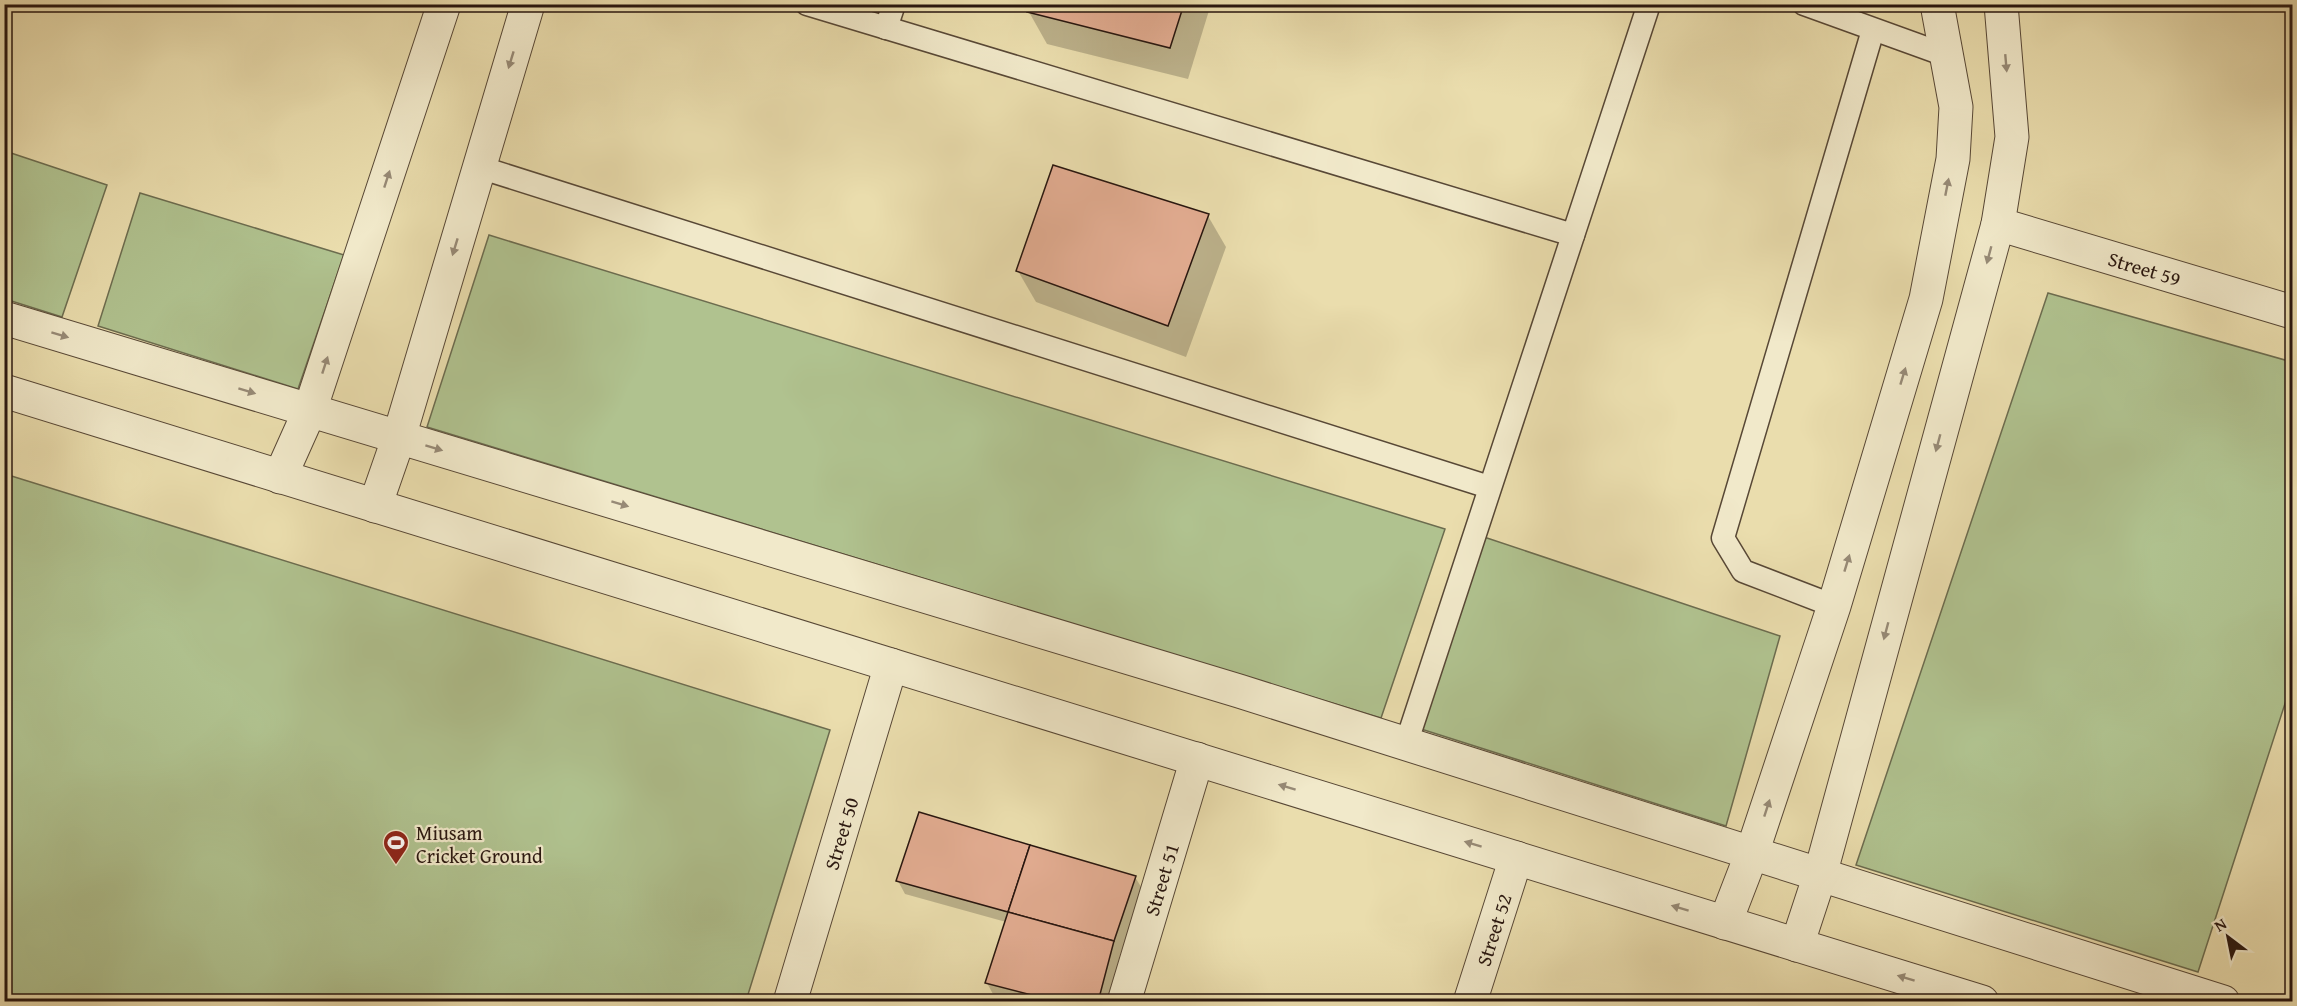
<svg xmlns="http://www.w3.org/2000/svg" width="2297" height="1006" font-family="'Gentium Book Plus',serif">
<style>
.green{fill:#b0c28f;stroke:#6c6c4f;stroke-width:1.5}
.shadow{fill:#0003}
.building{fill:#e2ac91;stroke:#28160f;stroke-width:1.5}
.lines{fill:none;stroke-linecap:round;stroke-linejoin:round}
.service-casing{stroke:#584836;stroke-width:25}
.minor-casing{stroke:#584836;stroke-width:35}
.tertiary-casing{stroke:#584836;stroke-width:35}
.service{stroke:#f1e9ca;stroke-width:22}
.minor{stroke:#f1e9ca;stroke-width:33}
.tertiary{stroke:#f1e9ca;stroke-width:33}
.oneway{fill:#978a76}
.labels{text-anchor:middle;dominant-baseline:central;stroke-width:4.5;stroke-linejoin:round;paint-order:stroke}
.street-label{font-size:20px;fill:#28160f;stroke:#f1e9ca}
.poi-label{font-size:20px;fill:#28160f;stroke:#f1e9ca;text-anchor:start}
</style>
<rect width="100%" height="100%" fill="#eaddad"/>
<filter id="stains"><feTurbulence type="fractalNoise" baseFrequency=".00333" numOctaves="4"/><feColorMatrix values="0 0 0 0 .2 0 0 0 0 .09 0 0 0 0 .02 0 0 0 .5 -.17"/></filter>
<radialGradient id="worn" r=".72"><stop offset=".6" stop-color="#630" stop-opacity="0"/><stop offset="1" stop-color="#630" stop-opacity=".3"/></radialGradient>
<!-- green -->
<g class="green">
<polygon points="5,151 107,185 62,317 5,299"/>
<polygon points="140,193 344,255 298,389 98,326"/>
<polygon points="489,235 1445,529 1381,718 427,427"/>
<polygon points="2048,293 2292,362 2292,682 2198,972 1856,865"/>
<polygon points="5,474 830,730 746,1001 5,1001"/>
<polygon points="1484,537 1780,636 1726,826 1421,729"/>
</g>
<!-- shadow -->
<g class="shadow">
<polygon points="1031,4 1211,4 1188,79 1047,44 1029,12"/>
<polygon points="1208,216 1226,247 1186,357 1036,302 1018,271"/>
<polygon points="1135,877 1143,890 1120,955 1108,1002 1016,1002 994,996 987,983 1006,922 905,894 898,881"/>
</g>
<!-- building -->
<g class="building">
<polygon points="1030,4 1184,4 1170,48 1027,12"/>
<polygon points="1053,165 1209,214 1168,326 1016,271"/>
<polygon points="919,812 1030,845 1008,912 896,881"/>
<polygon points="1030,845 1136,876 1114,941 1008,912"/>
<polygon points="1008,912 1114,941 1098,1002 1059,1002 985,983"/>
</g>
<g class="lines">
<defs>
<g id="service">
<polyline points="807,4 1573,235"/>
<polyline points="1804,4 1948,56"/>
<polyline points="886,28 894,4"/>
<polyline points="479,167 1489,487"/>
<polyline points="1834,606 1743,571 1723,538 1873,30"/>
<polyline points="1406,744 1649,4"/>
</g>
<g id="minor">
<path id="s1" d="M1998,224L2292,312"/>
<path id="s2" d="M790,1002L891,665"/>
<path id="s3" d="M1124,1002L1197,759"/>
<path id="s4" d="M1470,1002L1516,858"/>
</g>
<g id="tertiary">
<polyline points="4,318 1239,691 2223,1002"/>
<polyline points="4,391 1982,1002"/>
<polyline points="280,477 310,410 444,4"/>
<polyline points="375,506 399,437 528,4"/>
<polyline points="1725,923 1752,853 1834,606 1926,299 1953,159 1956,107 1937,4"/>
<polyline points="1797,945 1820,875 1998,224 2012,137 2001,4"/>
</g>
</defs>
<!-- service casing -->
<use href="#service" class="service-casing"/>
<!-- minor casing -->
<use href="#minor" class="minor-casing"/>
<!-- tertiary casing -->
<use href="#tertiary" class="tertiary-casing"/>
<!-- service -->
<use href="#service" class="service"/>
<!-- minor -->
<use href="#minor" class="minor"/>
<!-- tertiary -->
<use href="#tertiary" class="tertiary"/>
</g>
<!-- one-way arrows -->
<defs><path id="oneway-solid" d="M-6-.8H1V-3.2L6.5 0L1 3.2V.8H-6Z" transform="scale(1.5)"/></defs>
<g class="oneway">
<use href="#oneway-solid" transform="translate(511 60) rotate(107)"/>
<use href="#oneway-solid" transform="translate(2006 63) rotate(85)"/>
<use href="#oneway-solid" transform="translate(387 179) rotate(-72)"/>
<use href="#oneway-solid" transform="translate(1947 187) rotate(-79)"/>
<use href="#oneway-solid" transform="translate(455 247) rotate(107)"/>
<use href="#oneway-solid" transform="translate(1989 255) rotate(105)"/>
<use href="#oneway-solid" transform="translate(60 335) rotate(17)"/>
<use href="#oneway-solid" transform="translate(325 365) rotate(-72)"/>
<use href="#oneway-solid" transform="translate(1903 376) rotate(-73)"/>
<use href="#oneway-solid" transform="translate(247 391) rotate(17)"/>
<use href="#oneway-solid" transform="translate(1938 443) rotate(105)"/>
<use href="#oneway-solid" transform="translate(434 448) rotate(17)"/>
<use href="#oneway-solid" transform="translate(620 504) rotate(17)"/>
<use href="#oneway-solid" transform="translate(1847 563) rotate(-73)"/>
<use href="#oneway-solid" transform="translate(1886 631) rotate(105)"/>
<use href="#oneway-solid" transform="translate(1287 787) rotate(-163)"/>
<use href="#oneway-solid" transform="translate(1767 808) rotate(-72)"/>
<use href="#oneway-solid" transform="translate(1473 844) rotate(-163)"/>
<use href="#oneway-solid" transform="translate(1680 908) rotate(-163)"/>
<use href="#oneway-solid" transform="translate(1906 978) rotate(-163)"/>
</g>
<!-- icons -->
<defs>
<symbol id="stadium-pin" viewBox="-11 -11 22 30"><path d="M0 17L-7.5 6A9.5 9.5 0 1 1 7.5 6Z" fill="#8f2418" stroke="#f1e9ca"/><path d="M0-5a6.5 5 0 1 0 0 10a6.5 5 0 1 0 0-10ZM-3.5-1.8h7v3.6h-7Z" fill="#fff"/></symbol>
</defs>
<g fill-rule="evenodd">
<use href="#stadium-pin" x="381" y="828" width="30" height="40"/>
</g>
<g class="labels">
<!-- street labels -->
<g class="street-label">
<text stroke="none"><textPath href="#s1" startOffset="153">Street 59</textPath></text>
<text stroke="none"><textPath href="#s2" startOffset="176">Street 50</textPath></text>
<text stroke="none"><textPath href="#s3" startOffset="128">Street 51</textPath></text>
<text stroke="none"><textPath href="#s4" startOffset="76">Street 52</textPath></text>
</g>
<!-- poi labels -->
<g class="poi-label">
<text x="416" y="832">Miusam<tspan x="416" dy="23">Cricket Ground</tspan></text>
</g>
</g>
<!-- margin -->
<rect width="2297" height="1006" fill="none" stroke="#eaddad" stroke-width="24"/>
<rect x="6" y="6" width="2285" height="994" fill="none" stroke="#28160f" stroke-width="3"/>
<rect x="12" y="12" width="2273" height="982" fill="none" stroke="#28160f" stroke-width="1.5"/>
<!-- north arrow -->
<g transform="translate(2228 937) rotate(328)" stroke="#f1e9ca" stroke-width="4.5" paint-order="stroke">
<path d="M0-4.5L10 22L0 15L-10 22Z" fill="#28160f"/>
<text y="-9" font-size="16" font-weight="bold" text-anchor="middle" fill="#28160f">N</text>
</g>
<rect width="100%" height="100%" filter="url(#stains)"/>
<rect width="100%" height="100%" fill="url(#worn)"/>
</svg>
